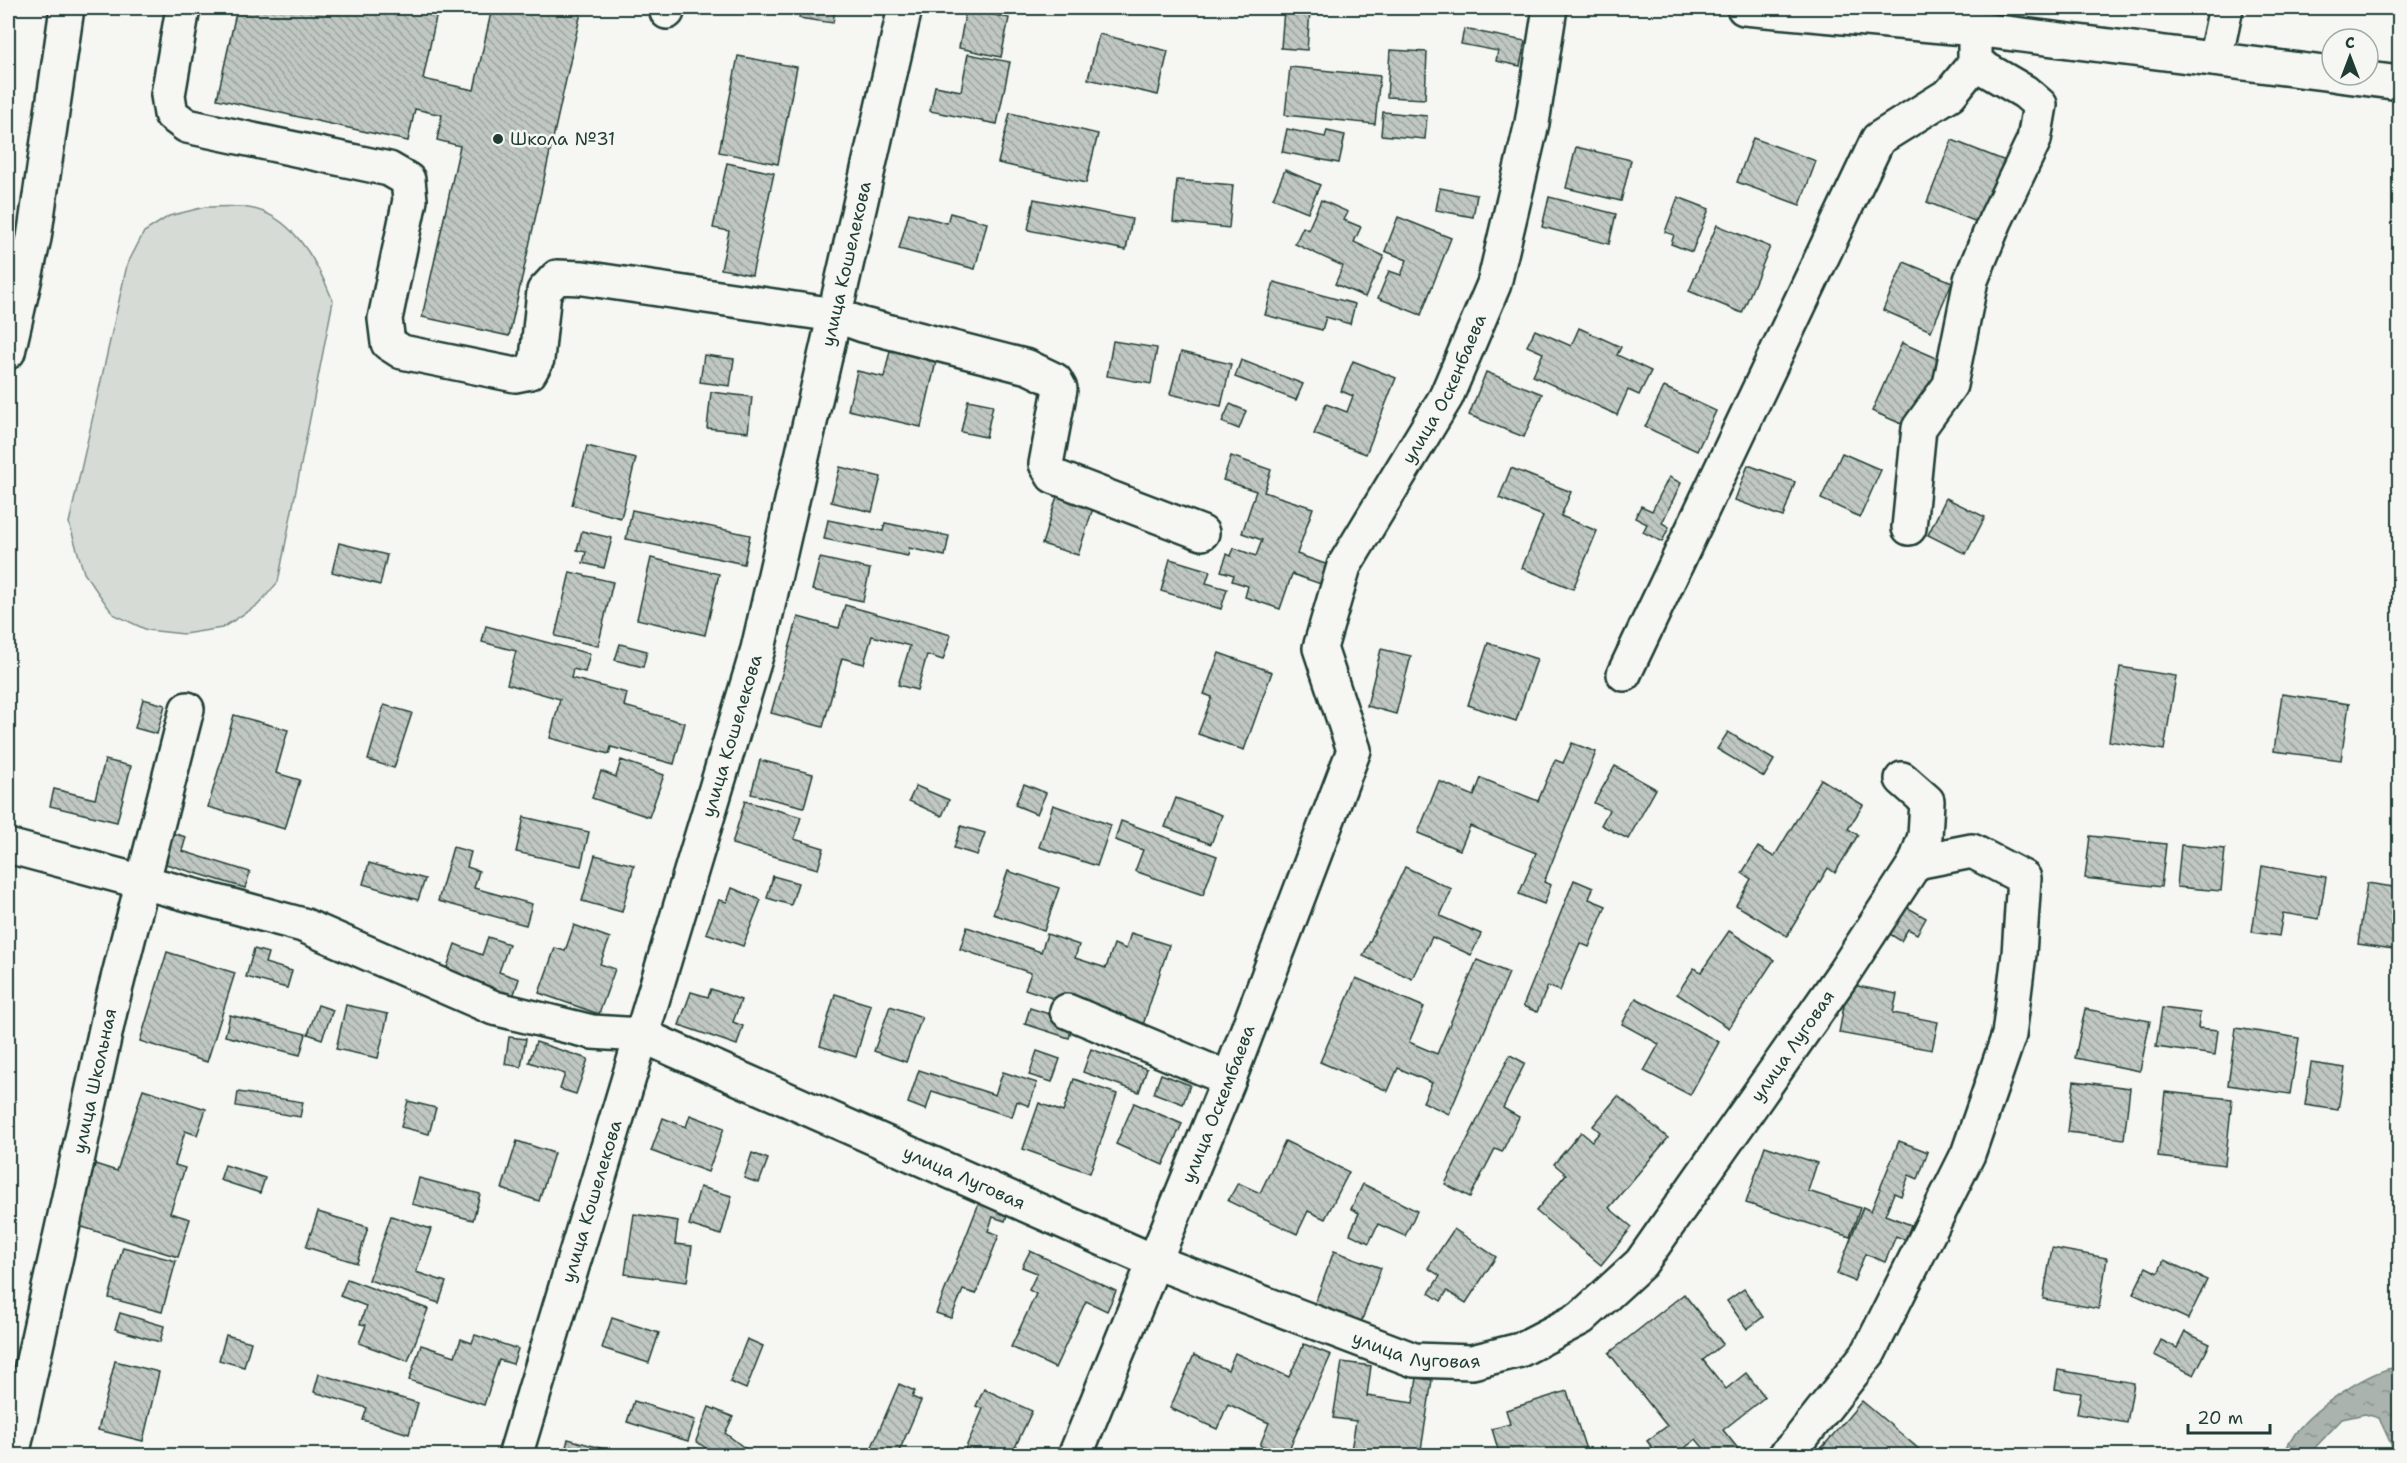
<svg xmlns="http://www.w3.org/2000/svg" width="2407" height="1463" font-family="'Shantell Sans',sans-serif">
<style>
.pitch{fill:#d6dbd6;stroke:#7a8c85;stroke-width:1.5}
.water{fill:url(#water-ripples);stroke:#72847d;stroke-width:1.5}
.building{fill:url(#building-back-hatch);stroke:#1f3d34;stroke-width:1.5}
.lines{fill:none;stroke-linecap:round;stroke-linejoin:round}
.minor-casing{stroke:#1f3d34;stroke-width:38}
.major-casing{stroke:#1f3d34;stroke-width:38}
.minor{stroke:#f6f6f2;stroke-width:33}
.major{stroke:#f6f6f2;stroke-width:33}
.poi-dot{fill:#1f3d34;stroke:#f6f6f2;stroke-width:2}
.labels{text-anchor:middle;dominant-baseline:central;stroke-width:5;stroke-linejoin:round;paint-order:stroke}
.poi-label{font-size:18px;fill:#1f3d34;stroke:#f6f6f2;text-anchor:start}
.street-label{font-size:18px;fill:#1f3d34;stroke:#f6f6f2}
</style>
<defs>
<pattern id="water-ripples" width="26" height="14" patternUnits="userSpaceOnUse" patternTransform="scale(1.5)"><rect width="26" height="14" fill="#aab3ae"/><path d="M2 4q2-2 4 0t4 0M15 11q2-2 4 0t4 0" fill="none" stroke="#8a938e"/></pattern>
<pattern id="building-back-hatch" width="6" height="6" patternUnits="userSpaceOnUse" patternTransform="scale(1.5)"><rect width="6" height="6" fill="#c1c8c3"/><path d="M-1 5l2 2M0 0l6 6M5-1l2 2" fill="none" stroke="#9ca49f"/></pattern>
</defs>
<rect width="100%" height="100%" fill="#f6f6f2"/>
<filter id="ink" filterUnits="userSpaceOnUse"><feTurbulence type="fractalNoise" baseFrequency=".0167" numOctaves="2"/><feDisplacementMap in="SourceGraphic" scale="12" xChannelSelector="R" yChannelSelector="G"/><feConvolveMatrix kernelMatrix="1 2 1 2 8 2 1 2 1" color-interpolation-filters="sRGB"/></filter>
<g filter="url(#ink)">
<!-- pitch -->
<path class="pitch" d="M205,207C217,207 230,206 242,207C291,211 317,261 333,301L278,582L258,605L222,628L184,634L147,630L113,614L84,573L69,523L127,265L144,232L169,216Z"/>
<!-- water -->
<path class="water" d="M2399,1367V1455H2396L2379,1418L2365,1414L2342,1419L2308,1455H2282C2287,1448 2291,1439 2297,1431C2315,1408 2370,1369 2399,1367Z"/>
<!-- building -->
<g class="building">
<polygon points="237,8 438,8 423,79 474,90 492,8 582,8 509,336 422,317 460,146 437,140 442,115 415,109 408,141 217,99"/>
<polygon points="801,8 835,8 833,23 799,18"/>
<polygon points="966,9 1009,18 1001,57 959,48"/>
<polygon points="1284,9 1310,11 1307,50 1281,48"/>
<polygon points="1464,29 1525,41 1520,66 1496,61 1498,51 1461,44"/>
<polygon points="1099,34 1168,51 1158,95 1088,79"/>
<polygon points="1390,50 1427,52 1425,99 1387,97"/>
<polygon points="968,54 1010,62 997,124 930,111 935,86 961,91"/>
<polygon points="738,56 797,67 778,164 719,152"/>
<polygon points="1290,67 1380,76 1375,124 1285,115"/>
<polygon points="1383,112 1427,116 1425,139 1381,135"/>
<polygon points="1010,113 1098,134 1086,183 998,163"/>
<polygon points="1287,129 1325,137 1327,131 1345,135 1339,163 1282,152"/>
<polygon points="1753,138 1816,161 1800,205 1737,182"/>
<polygon points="1952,140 2008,162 1982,224 1927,202"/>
<polygon points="1576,147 1631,160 1621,201 1566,188"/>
<polygon points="727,163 774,173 752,275 721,269 729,231 713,228"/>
<polygon points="1285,170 1320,185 1308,212 1273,198"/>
<polygon points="1177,180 1233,185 1229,228 1173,222"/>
<polygon points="1440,188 1477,195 1473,217 1436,210"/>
<polygon points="1549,197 1616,214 1609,244 1542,227"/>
<polygon points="1678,197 1709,209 1692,252 1671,244 1674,235 1665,232"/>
<polygon points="1034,199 1132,219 1126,250 1028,230"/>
<polygon points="1321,200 1348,212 1344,220 1361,227 1354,242 1384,256 1365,297 1335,284 1343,266 1295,244 1303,227 1308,230"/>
<polygon points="909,213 947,223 950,213 987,223 975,269 899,249"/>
<polygon points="1398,217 1451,238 1421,315 1378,298 1389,271 1401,275 1407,260 1385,251"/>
<polygon points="1717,225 1770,247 1742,313 1689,291"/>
<polygon points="1904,262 1952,282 1931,331 1883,310"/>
<polygon points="1274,282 1355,304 1350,324 1326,317 1322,330 1265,315"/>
<polygon points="1579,328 1621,347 1617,355 1651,371 1639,395 1628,390 1617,415 1533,376 1543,353 1527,346 1535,330 1571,346"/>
<polygon points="1113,341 1157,348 1151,384 1107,376"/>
<polygon points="892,342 938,353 921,427 848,410 857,371 884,377"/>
<polygon points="1902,343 1941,360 1911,428 1872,411"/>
<polygon points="1181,352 1231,364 1221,406 1170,394"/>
<polygon points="704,355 734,359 730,386 700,382"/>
<polygon points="1241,360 1303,384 1296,400 1235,377"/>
<polygon points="1353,361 1396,378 1366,454 1314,434 1326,404 1347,412 1353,396 1341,391"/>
<polygon points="1486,372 1542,394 1524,437 1469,415"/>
<polygon points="1664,387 1716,411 1697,451 1645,427"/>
<polygon points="711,392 752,397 748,432 707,428"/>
<polygon points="968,400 993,405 986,437 961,432"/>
<polygon points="1230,404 1246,411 1239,429 1222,422"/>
<polygon points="587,446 636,458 621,518 572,505"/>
<polygon points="1842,453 1881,470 1860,517 1821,499"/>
<polygon points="1231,456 1271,470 1264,492 1313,508 1297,554 1328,565 1321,584 1292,574 1280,609 1245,597 1248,586 1232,581 1234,575 1221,571 1227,554 1231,556 1234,548 1256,556 1262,540 1242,533 1256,491 1223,480"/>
<polygon points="1748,465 1795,482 1783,517 1735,500"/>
<polygon points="840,467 881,477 872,512 831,502"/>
<polygon points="1511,468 1571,492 1561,516 1597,531 1573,589 1522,568 1543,516 1499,498"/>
<polygon points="1669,477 1681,483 1662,523 1669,527 1662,542 1643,532 1647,524 1635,518 1641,506 1652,511"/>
<polygon points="1058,493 1094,505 1078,555 1042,544"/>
<polygon points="1946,498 1985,517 1966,554 1928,535"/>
<polygon points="632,510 750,535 744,564 626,539"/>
<polygon points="828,520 883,531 885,523 949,536 945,556 909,548 908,556 824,539"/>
<polygon points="582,531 612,538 604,568 583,563 586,552 577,550"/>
<polygon points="339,543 387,555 380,585 332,572"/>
<polygon points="651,558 719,574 705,635 637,619"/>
<polygon points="820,558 870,569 863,601 812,590"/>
<polygon points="1170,559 1210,571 1206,583 1227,589 1221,609 1161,591"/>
<polygon points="570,572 613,582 598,646 555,636"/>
<polygon points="845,605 951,635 943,660 927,655 917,690 898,685 910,646 872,636 864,664 842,658 823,727 771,713 798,617 839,628"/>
<polygon points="486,626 590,654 585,672 573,669 571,678 627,693 624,706 685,723 674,764 611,747 609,754 550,738 560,699 507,684 516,651 482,642"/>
<polygon points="1488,643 1537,659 1516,721 1468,705"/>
<polygon points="620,644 647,651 643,667 615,660"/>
<polygon points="1381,649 1411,656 1396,714 1367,706"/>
<polygon points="1219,653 1272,672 1244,750 1198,734 1212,697 1204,694"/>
<polygon points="2120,667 2176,676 2164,750 2109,741"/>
<polygon points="2282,694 2349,704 2341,760 2274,751"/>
<polygon points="143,699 165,705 157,734 135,728"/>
<polygon points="384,705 412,713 394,768 368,760"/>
<polygon points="234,715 288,730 276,773 300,780 285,829 208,807"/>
<polygon points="1728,732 1774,760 1764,777 1717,749"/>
<polygon points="1572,743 1596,752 1544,882 1551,885 1544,904 1519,894 1536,853 1470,826 1460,850 1418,833 1439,781 1474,796 1481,778 1538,801 1555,760 1563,763"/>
<polygon points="105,760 131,766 117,822 50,806 54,789 95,799"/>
<polygon points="621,760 664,775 649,817 592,798 601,771 616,777"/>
<polygon points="760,760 813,774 804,807 751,794"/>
<polygon points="1615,766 1656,789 1628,839 1601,825 1609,810 1594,803"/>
<polygon points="1821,779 1863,805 1848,829 1858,835 1835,873 1828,868 1787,936 1736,905 1751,879 1742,873 1758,847 1774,857"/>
<polygon points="1024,784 1046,793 1037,814 1015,805"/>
<polygon points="916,786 949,800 942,816 909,801"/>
<polygon points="1176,798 1222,815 1211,844 1165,827"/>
<polygon points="745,801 801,817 794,839 824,848 818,869 732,844"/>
<polygon points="1053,805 1111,825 1097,866 1039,847"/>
<polygon points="524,817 589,832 581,866 516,852"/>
<polygon points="1121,821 1217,856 1203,895 1135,871 1143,850 1115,840"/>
<polygon points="961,826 985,833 977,855 954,848"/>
<polygon points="165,831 186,837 182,851 250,872 245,888 156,861"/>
<polygon points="2090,836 2166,844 2161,887 2085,878"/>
<polygon points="2181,845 2225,849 2221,891 2177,887"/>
<polygon points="453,847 471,852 467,867 479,871 474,888 532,904 526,925 438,901"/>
<polygon points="595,855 634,865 622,912 582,901"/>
<polygon points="369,863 425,879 418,900 363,884"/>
<polygon points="2262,866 2326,877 2319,919 2283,913 2279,936 2252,932"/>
<polygon points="1405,867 1452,889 1440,916 1481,934 1471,955 1432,937 1412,979 1363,956"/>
<polygon points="1008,871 1059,888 1044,931 993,914"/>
<polygon points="773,876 798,883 791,905 767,898"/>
<polygon points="1574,880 1593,888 1589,899 1606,906 1589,947 1580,943 1560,991 1548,986 1537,1012 1523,1006"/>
<polygon points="2367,883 2400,888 2400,950 2358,944"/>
<polygon points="732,888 761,900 743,946 706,933 719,900 727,902"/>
<polygon points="1898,902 1926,918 1917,934 1908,929 1901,941 1890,934 1884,944 1876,939"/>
<polygon points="574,925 610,938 600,964 615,969 599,1014 539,993 555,948 565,951"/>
<polygon points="967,927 1041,952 1047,934 1079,945 1075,958 1106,968 1114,944 1126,949 1131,933 1169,945 1142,1028 1025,989 1031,973 960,949"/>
<polygon points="1729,931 1774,960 1729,1028 1677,994 1694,968 1701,972"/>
<polygon points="488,937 509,944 499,972 519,979 513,997 445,973 455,944 482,955"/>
<polygon points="254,949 268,953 265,963 292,971 287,988 246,977"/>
<polygon points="167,952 235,973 207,1062 140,1041"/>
<polygon points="1477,960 1509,973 1449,1114 1423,1102 1432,1083 1398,1068 1388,1091 1320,1062 1356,978 1424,1007 1409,1042 1437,1054"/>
<polygon points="1848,984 1897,994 1893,1013 1938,1022 1932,1050 1839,1033"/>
<polygon points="711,989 741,1000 733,1022 743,1026 737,1045 679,1025 691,992 708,997"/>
<polygon points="835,994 871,1005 856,1057 820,1046"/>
<polygon points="1636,998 1719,1042 1690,1095 1644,1071 1659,1044 1622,1024"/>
<polygon points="318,1005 333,1010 322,1039 308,1034"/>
<polygon points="346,1005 388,1014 378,1058 336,1049"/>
<polygon points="890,1006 922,1017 906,1062 874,1051"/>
<polygon points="1030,1008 1074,1022 1069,1038 1025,1024"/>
<polygon points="2162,1008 2200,1013 2198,1028 2218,1030 2215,1055 2156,1047"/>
<polygon points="2085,1009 2150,1021 2140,1071 2075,1058"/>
<polygon points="230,1015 306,1034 300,1055 225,1036"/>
<polygon points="2236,1028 2299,1038 2290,1094 2228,1085"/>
<polygon points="509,1037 526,1039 521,1067 505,1064"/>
<polygon points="536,1042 588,1059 576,1094 560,1089 565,1074 529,1062"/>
<polygon points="1091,1049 1147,1069 1139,1092 1083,1072"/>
<polygon points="1037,1051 1060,1059 1052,1082 1029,1075"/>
<polygon points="1510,1055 1525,1063 1503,1108 1519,1117 1502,1152 1495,1149 1470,1197 1445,1184"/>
<polygon points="2311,1063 2345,1068 2338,1110 2305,1105"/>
<polygon points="919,1070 995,1095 1003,1072 1037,1083 1029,1106 1017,1101 1012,1117 932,1091 926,1110 908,1103"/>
<polygon points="1161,1074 1190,1085 1183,1104 1154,1093"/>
<polygon points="1074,1079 1117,1094 1090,1173 1023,1149 1039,1103 1063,1112"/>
<polygon points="2074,1081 2130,1088 2124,1139 2068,1132"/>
<polygon points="143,1089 206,1109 197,1135 185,1131 175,1165 185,1168 170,1213 190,1219 178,1257 76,1225 95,1164 117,1171"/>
<polygon points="238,1092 303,1102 300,1117 236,1106"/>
<polygon points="2165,1092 2232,1099 2225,1165 2158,1157"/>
<polygon points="1618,1096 1668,1138 1609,1208 1632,1227 1601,1265 1536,1211 1566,1174 1554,1164 1581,1132 1592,1141 1600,1132 1593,1126"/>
<polygon points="408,1101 436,1108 429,1134 401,1127"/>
<polygon points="1134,1103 1182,1124 1163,1165 1116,1144"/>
<polygon points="690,1115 724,1128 708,1172 651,1151 663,1118 686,1127"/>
<polygon points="517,1141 554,1153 539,1201 502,1189"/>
<polygon points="1285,1141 1349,1172 1325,1219 1308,1211 1297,1234 1228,1201 1238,1183 1260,1193"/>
<polygon points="1899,1141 1928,1152 1918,1179 1909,1175 1901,1196 1894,1193 1885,1215 1911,1225 1905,1240 1896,1236 1885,1262 1865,1254 1854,1281 1837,1274 1863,1207 1871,1211"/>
<polygon points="1765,1146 1817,1163 1808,1191 1860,1208 1850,1237 1746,1203"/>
<polygon points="752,1153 768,1159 759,1183 744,1178"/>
<polygon points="225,1165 265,1178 260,1193 220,1180"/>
<polygon points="419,1178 480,1194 473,1220 412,1204"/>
<polygon points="1363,1184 1417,1211 1405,1236 1378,1224 1369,1243 1350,1234 1359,1213 1351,1209"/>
<polygon points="700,1187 732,1196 721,1235 689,1225"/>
<polygon points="981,1198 1010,1208 1005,1221 993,1217 988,1231 999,1235 976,1294 963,1290 951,1318 936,1313"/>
<polygon points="318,1212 368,1227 357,1263 306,1247"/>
<polygon points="634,1214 678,1221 675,1244 692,1246 687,1282 625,1274"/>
<polygon points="391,1216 431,1229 416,1272 446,1282 439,1303 369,1280"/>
<polygon points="1454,1229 1496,1257 1466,1303 1447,1291 1441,1301 1429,1293 1440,1276 1428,1268"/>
<polygon points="123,1247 176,1261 162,1312 109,1298"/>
<polygon points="2052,1248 2107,1258 2099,1309 2043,1299"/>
<polygon points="1030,1251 1116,1291 1107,1311 1086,1301 1055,1368 1011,1347 1036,1294 1029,1290 1037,1273 1022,1267"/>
<polygon points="1334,1251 1381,1268 1359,1328 1312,1311"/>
<polygon points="2164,1260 2207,1280 2188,1319 2133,1294 2146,1267 2158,1273"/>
<polygon points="347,1279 428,1309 408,1361 359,1343 366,1325 360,1324 366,1306 340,1296"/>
<polygon points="1744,1289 1763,1317 1747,1329 1727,1301"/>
<polygon points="1684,1294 1723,1344 1703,1360 1726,1389 1746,1373 1765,1397 1723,1430 1744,1456 1710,1456 1696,1439 1675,1456 1658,1456 1647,1441 1667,1426 1609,1353"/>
<polygon points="120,1313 164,1326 160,1342 115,1329"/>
<polygon points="612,1318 659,1333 649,1363 602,1348"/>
<polygon points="2185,1332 2210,1344 2194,1375 2154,1355 2161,1340 2177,1348"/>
<polygon points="226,1335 251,1342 244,1367 219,1360"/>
<polygon points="475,1335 518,1349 513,1364 499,1360 484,1405 409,1380 421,1345 455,1356 461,1339 472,1343"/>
<polygon points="747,1339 763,1346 746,1389 730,1382"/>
<polygon points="1304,1344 1331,1355 1286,1456 1260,1445 1269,1423 1228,1404 1217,1429 1170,1408 1194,1355 1228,1370 1235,1353 1289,1377"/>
<polygon points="115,1361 159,1372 143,1441 98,1430"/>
<polygon points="1342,1362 1371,1366 1367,1396 1413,1403 1417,1378 1432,1380 1420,1456 1350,1456 1356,1421 1333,1418"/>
<polygon points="2058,1370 2134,1383 2127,1423 2077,1414 2081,1393 2055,1389"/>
<polygon points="319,1374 418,1403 409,1434 363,1420 367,1408 314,1392"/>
<polygon points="899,1384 915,1391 912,1397 921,1401 897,1456 868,1456"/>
<polygon points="984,1389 1032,1411 1011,1456 962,1456 983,1409 976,1406"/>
<polygon points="1567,1391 1588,1456 1500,1456 1492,1429 1510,1424 1506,1410"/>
<polygon points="634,1401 695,1420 688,1441 627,1422"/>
<polygon points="1862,1401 1919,1449 1913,1456 1815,1456"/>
<polygon points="709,1407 733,1417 725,1433 755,1456 717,1456 696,1441"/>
<polygon points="568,1439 629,1456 564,1456"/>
</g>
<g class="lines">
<defs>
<g id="minor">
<polyline points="183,8 168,95 171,114 187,126 389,169 408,180 410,200 385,319 388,343 402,352 515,375 530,372 537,359 544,291 557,277 583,278 835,315 863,325 1028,367 1055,380 1060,389 1046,464 1053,476 1202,533"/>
<polyline points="667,12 668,8"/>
<polyline points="2215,59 2226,8"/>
<polyline points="8,352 34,238 67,8"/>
<polyline points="1909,528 1919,428 1950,385 1971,280 1995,221 2034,140 2040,105 2025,92 1975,63"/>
<polyline points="1624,674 1878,139 1950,94 1975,63 1975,29"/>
<path id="s1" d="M8,846L303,925L494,1008L592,1032L641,1035L1153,1261L1414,1360L1472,1362L1520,1350L1581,1318L1641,1263L1843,974L1916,862L1925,836L1927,801L1902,779"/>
<polyline points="1067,1011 1229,1079"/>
<path id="s2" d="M12,1456L112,1002L187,709"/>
<path id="s3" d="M1075,1456L1229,1079L1354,750L1320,648L1344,566L1446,397L1494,284L1532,123L1550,8"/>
<polyline points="1785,1456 1797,1443 1869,1352 1968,1154 2009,1035 2019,954 2024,878 1972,851 1916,862"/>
</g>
<g id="major">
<polyline points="1744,8 1975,29 2332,74"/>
<polyline points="2338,75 2400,83"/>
<path id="s4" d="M515,1456L758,649L905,8"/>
</g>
</defs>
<!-- minor casing -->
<use href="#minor" class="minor-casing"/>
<!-- major casing -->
<use href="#major" class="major-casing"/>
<!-- minor -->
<use href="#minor" class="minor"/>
<!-- major -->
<use href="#major" class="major"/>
</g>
</g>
<!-- markers -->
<circle class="poi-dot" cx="498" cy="139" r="6"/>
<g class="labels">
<!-- poi labels -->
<g class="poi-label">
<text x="510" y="139">Школа №31</text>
</g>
<!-- street labels -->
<g class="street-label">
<text stroke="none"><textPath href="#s4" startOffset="1238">улица Кошелекова</textPath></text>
<text stroke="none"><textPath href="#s3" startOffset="1156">улица Оскенбаева</textPath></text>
<text stroke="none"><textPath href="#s4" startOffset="752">улица Кошелекова</textPath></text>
<text stroke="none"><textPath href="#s1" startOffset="2025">улица Луговая</textPath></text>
<text stroke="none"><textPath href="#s2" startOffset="384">улица Школьная</textPath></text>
<text stroke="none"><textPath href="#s3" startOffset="380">улица Оскембаева</textPath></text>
<text stroke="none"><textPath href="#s1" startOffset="1017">улица Луговая</textPath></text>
<text stroke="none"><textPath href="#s4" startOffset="266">улица Кошелекова</textPath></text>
<text stroke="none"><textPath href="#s1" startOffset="1503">улица Луговая</textPath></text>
</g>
</g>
<!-- margin -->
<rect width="2407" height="1463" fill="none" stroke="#f6f6f2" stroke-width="30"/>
<rect x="15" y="15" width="2377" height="1433" fill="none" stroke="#1f3d34" stroke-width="2" filter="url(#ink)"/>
<!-- north arrow -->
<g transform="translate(2350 57)"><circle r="28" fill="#f6f6f2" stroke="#a0aca6" stroke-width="1.5"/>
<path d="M0-4.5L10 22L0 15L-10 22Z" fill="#1f3d34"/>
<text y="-9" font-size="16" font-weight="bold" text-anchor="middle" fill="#1f3d34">С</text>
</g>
<!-- scale -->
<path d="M2188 1424v9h82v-9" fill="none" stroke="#1f3d34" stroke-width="3"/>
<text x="2197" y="1424" font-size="18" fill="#1f3d34" stroke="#f6f6f2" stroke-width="4.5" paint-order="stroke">20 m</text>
</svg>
